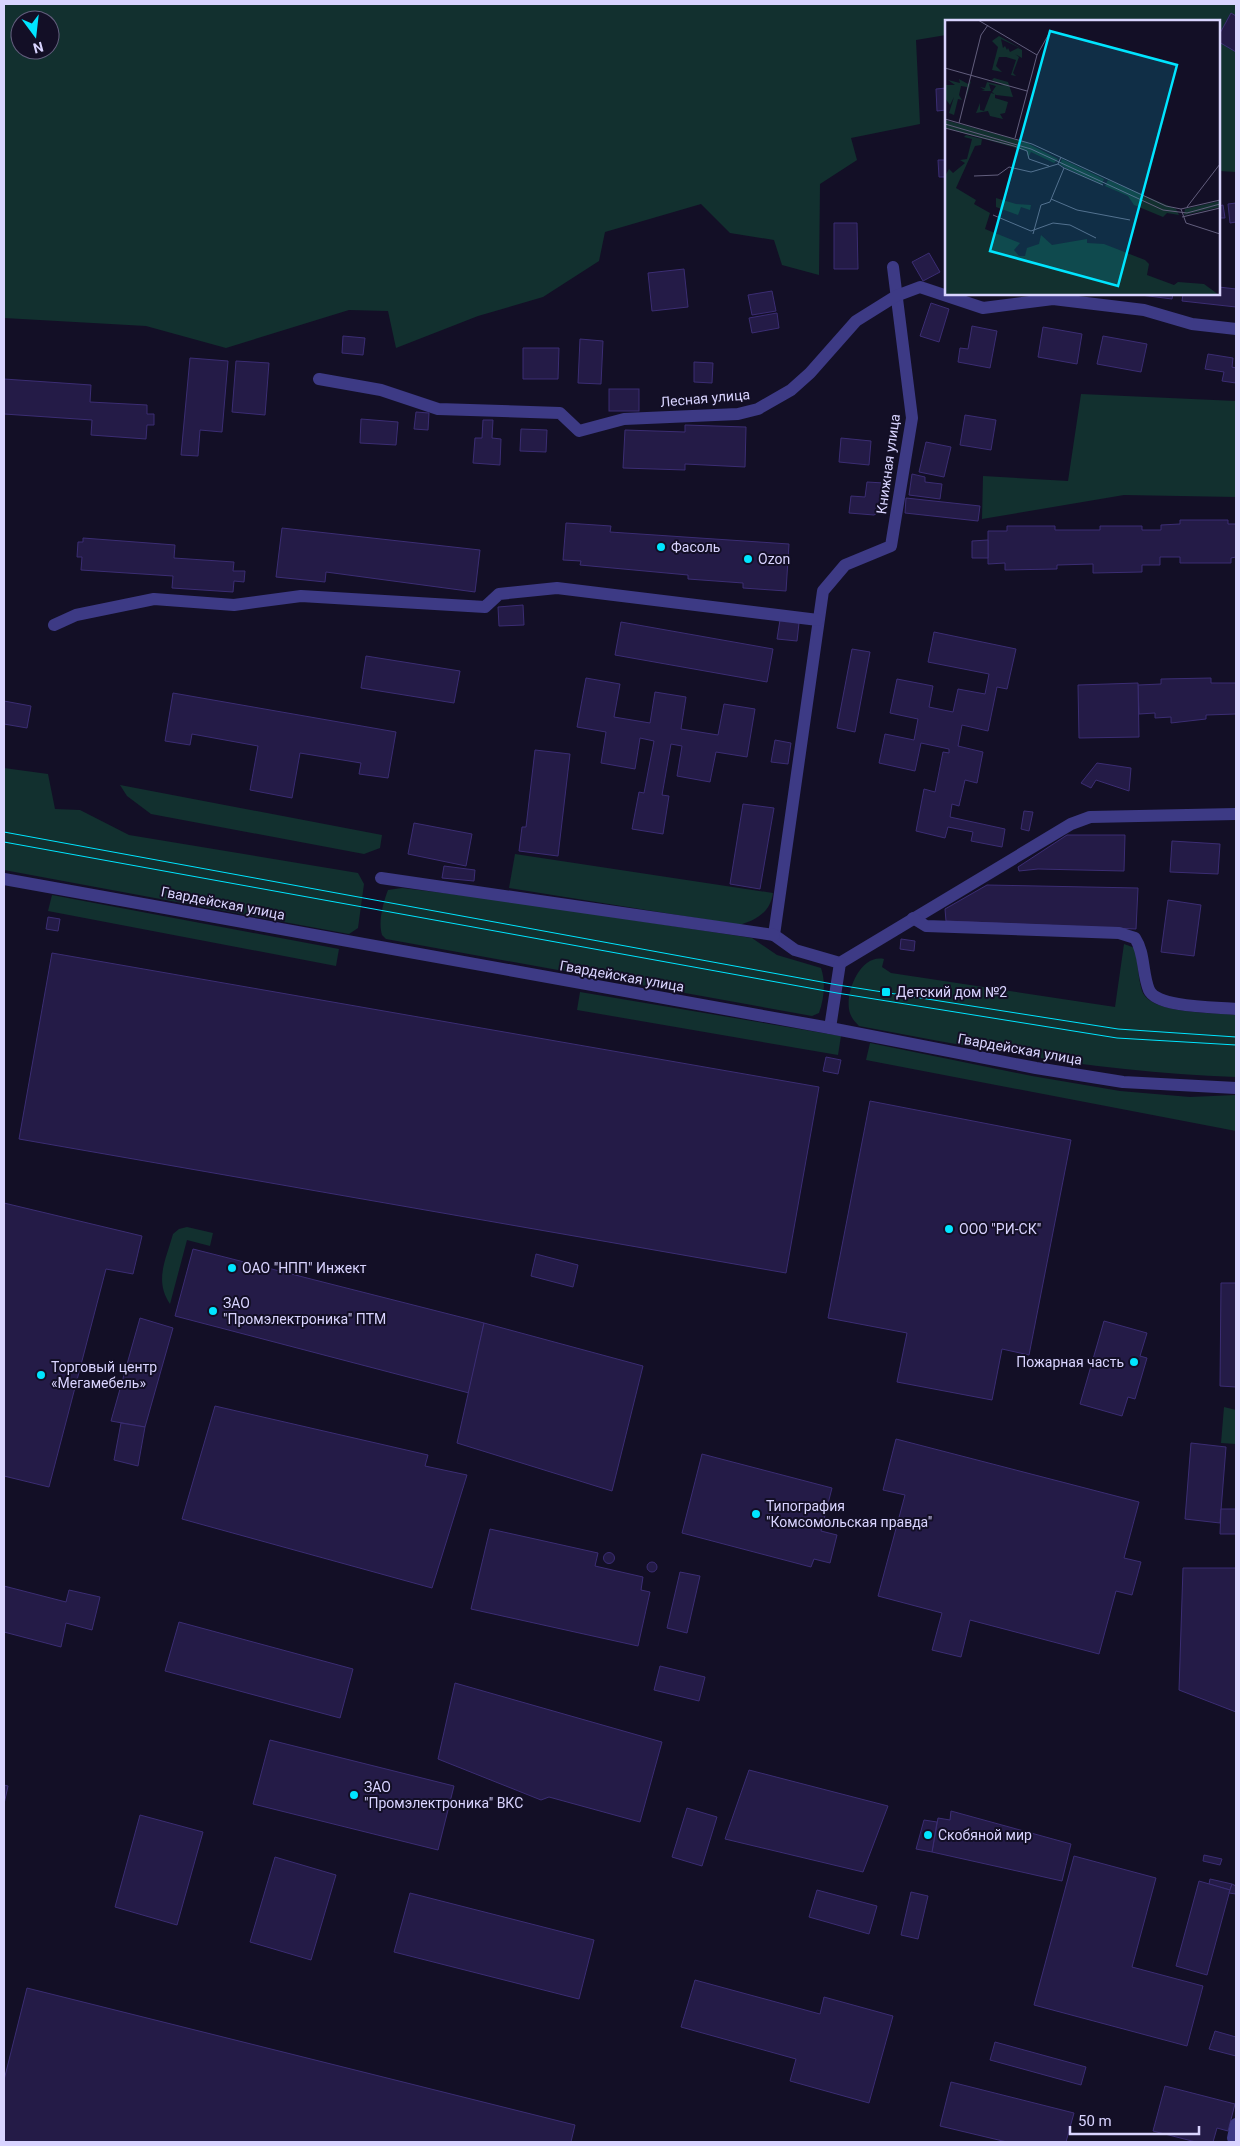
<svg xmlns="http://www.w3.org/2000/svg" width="1240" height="2146" font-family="Roboto,sans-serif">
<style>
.green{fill:#12302f;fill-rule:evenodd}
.building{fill:#241b47;stroke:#3b2d73}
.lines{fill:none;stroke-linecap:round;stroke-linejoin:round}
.minor{stroke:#3d3a85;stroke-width:12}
.tertiary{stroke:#3d3a85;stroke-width:12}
.tram{stroke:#00e5ff;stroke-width:1}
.poi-dot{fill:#00e5ff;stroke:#130f26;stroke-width:2}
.labels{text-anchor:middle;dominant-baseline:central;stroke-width:4;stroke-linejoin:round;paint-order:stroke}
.street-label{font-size:14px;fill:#d9d4ff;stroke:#130f26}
.poi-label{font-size:14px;fill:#d9d4ff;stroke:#130f26;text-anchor:start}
.inset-road{fill:none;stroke:#625e7d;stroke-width:1}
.view{fill:#00e5ff;fill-opacity:0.15;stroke:#00e5ff;stroke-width:2.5}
.inset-edge{fill:none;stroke:#d9d4ff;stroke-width:2.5}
</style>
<rect width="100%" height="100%" fill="#130f26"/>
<!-- green -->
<g class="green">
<path d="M4,4H1236V172L1219,171V21H946V35L916,40L920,124L851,138L857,160L820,184L819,275L782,265L774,240L730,233L701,204L605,232L599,261L543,297L478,316L396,348L388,311L349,310L226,348L146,326L4,318ZM20,20H50V50H20Z"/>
<polygon points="1081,394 1236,401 1236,497 1124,495 982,519 983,476 1068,481"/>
<polygon points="4,768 48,774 55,809 80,810 129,835 358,873 364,884 358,928 349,934 4,870"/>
<polygon points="120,785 382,835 380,848 364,854 151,814 127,796"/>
<path d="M515,854L773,893C770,912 758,919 740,925L509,888Z"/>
<path d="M402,888L502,900L752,938L777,955L821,968C826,983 824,998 819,1013L812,1016L386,939L382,935C378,922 383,903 388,890Z"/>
<polygon points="52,895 339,949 336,966 48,911"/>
<path d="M1124,944L1135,948C1138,962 1138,978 1142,991C1151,1015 1214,1012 1236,1015V1077C1107,1073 985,1050 859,1026C854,1021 850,1016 849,1009C846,990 861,954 884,959L882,967L891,973L1115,1007Z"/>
<polygon points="580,992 841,1036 838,1055 577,1010"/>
<polygon points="870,1043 1032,1076 1120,1091 1190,1097 1236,1095 1236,1131 866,1060"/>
<path d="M187,1227L213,1233L210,1246L187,1240L170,1304C154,1280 166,1260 173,1234L179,1229Z"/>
<polygon points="1224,1407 1236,1410 1236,1444 1221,1443"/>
</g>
<!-- building -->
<g class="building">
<polygon points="1231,13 1236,16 1236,52 1219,42 1219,35"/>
<polygon points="946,88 946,110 937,111 936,89"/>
<polygon points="938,160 946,160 946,177 939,177"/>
<polygon points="1236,203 1236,222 1230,223 1228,204"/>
<polygon points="1223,205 1225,218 1219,218 1219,206"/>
<polygon points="834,223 857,223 858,269 834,269"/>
<polygon points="929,253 940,272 923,281 912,262"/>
<polygon points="684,269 688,307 652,311 648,273"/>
<polygon points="1219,287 1236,289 1236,307 1182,301 1183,294 1219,294"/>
<polygon points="772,291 776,311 752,315 748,295"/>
<polygon points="1133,294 1173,294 1172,299"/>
<polygon points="931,303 949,309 939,342 920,336"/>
<polygon points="777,313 779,328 752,333 749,318"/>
<polygon points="972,326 997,331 990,368 958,362 960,348 968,349"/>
<polygon points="1043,327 1082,334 1077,364 1038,357"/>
<polygon points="343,336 365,338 363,355 342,353"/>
<polygon points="1103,336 1147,344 1141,372 1097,364"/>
<polygon points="580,339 603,341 601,384 578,383"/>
<polygon points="523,348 559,348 558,379 523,379"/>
<polygon points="1208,354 1233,358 1232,367 1236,368 1236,383 1222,381 1224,372 1205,369"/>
<polygon points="190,358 228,361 222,432 200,430 198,456 181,455"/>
<polygon points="236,361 269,363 265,415 232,412"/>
<polygon points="694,362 713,363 712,383 694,382"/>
<polygon points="4,379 91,385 90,402 147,405 147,414 154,414 154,425 147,425 146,439 91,435 92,420 4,414"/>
<rect x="609" y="389" width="30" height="22"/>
<polygon points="416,412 429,413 428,430 414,429"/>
<polygon points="965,415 996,420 991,450 960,445"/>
<polygon points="361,419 398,422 396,445 360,443"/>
<polygon points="483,420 493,420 492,438 501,439 500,465 473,463 475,438 482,438"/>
<polygon points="685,425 746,427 745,467 685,464 685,470 623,468 625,430 685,432"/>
<polygon points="521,429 547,430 546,452 520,451"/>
<polygon points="841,438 871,441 869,465 839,462"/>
<polygon points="926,442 951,447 944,477 919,472"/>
<polygon points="912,474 925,477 925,482 942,484 940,499 909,495"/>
<polygon points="867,482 884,483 882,510 874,515 849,513 851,496 865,497"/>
<polygon points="906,498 980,506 978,521 905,513"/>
<polygon points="1180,520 1228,520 1228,524 1236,524 1236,557 1231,558 1231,563 1180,563 1180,557 1160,557 1160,565 1142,565 1142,572 1093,573 1093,564 1057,565 1057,569 1005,570 1005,563 988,564 988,531 1007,531 1007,526 1055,526 1055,530 1100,530 1100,526 1142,526 1142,530 1161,530 1161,525 1180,524"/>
<polygon points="566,523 611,526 610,532 789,544 786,591 743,588 743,583 688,579 688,575 580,565 581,561 563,560"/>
<polygon points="282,528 480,550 475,592 326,572 325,582 276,577"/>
<polygon points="83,538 175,545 174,558 234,562 233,571 245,571 244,582 234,581 233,592 172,588 173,576 81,570 82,557 77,557 78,542 83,542"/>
<polygon points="988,540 988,558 972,558 972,541"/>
<polygon points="523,605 524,625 499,626 498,607"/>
<polygon points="780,620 799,623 797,641 777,639"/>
<polygon points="621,622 773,649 767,682 615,655"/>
<polygon points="934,632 1016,649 1007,689 997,687 988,731 962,725 958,746 983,752 977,783 965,780 959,806 952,804 950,817 1005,829 1002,847 971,841 973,832 948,827 945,838 916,831 924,789 935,792 943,752 949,753 949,749 921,743 915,771 879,763 885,734 914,740 918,719 890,713 897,679 933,686 929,707 953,712 958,689 985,694 989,674 928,662"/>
<polygon points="852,649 870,652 855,732 837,728"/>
<polygon points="366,656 460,671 454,703 361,688"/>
<polygon points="586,678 620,684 614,717 650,723 655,692 686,697 681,729 718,735 724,704 755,709 747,757 716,752 710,782 677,776 682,746 671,744 662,795 669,796 663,834 632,829 639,792 644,793 654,741 640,738 635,769 601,763 606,732 577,727"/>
<polygon points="1211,678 1211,683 1236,683 1236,714 1206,715 1206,719 1171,723 1171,717 1155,718 1155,713 1139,714 1138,685 1161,684 1161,679"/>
<polygon points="1138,683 1139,737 1079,738 1078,685"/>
<polygon points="173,693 396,732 388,778 359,774 361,763 300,753 292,798 250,790 258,746 192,734 190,745 165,741"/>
<polygon points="4,701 31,706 27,728 4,724"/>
<polygon points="775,740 791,743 788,764 771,762"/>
<polygon points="535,750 570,754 558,856 519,851 522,827 526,827"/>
<polygon points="1097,763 1131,768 1129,791 1096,780 1091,788 1081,783"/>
<polygon points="743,804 774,808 760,889 730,884"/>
<polygon points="1024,811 1033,812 1029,831 1021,829"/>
<polygon points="414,823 472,834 466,866 408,854"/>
<polygon points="1067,835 1125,835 1124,871 1038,869 1019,871 1018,867"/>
<polygon points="1172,841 1220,844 1218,874 1170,872"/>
<polygon points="444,866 475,870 474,881 442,878"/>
<polygon points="987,885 1138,888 1136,929 946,921 945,909"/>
<polygon points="1168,900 1201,905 1194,956 1161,952"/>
<polygon points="48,917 60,919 58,931 46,929"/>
<polygon points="901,939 915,941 914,951 900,949"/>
<polygon points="52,953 819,1087 786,1273 19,1139"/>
<polygon points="826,1057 841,1060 838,1074 823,1071"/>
<polygon points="870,1101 1071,1140 1029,1355 1002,1349 992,1400 897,1382 907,1333 828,1318"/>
<polygon points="4,1203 142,1236 133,1274 106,1269 49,1487 4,1476"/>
<polygon points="193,1249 484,1323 469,1393 175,1316"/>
<polygon points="536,1254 578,1265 573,1287 531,1276"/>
<polygon points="1221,1283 1236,1283 1236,1387 1220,1386"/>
<polygon points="140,1318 173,1328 145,1427 111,1421"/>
<polygon points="1104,1321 1147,1333 1140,1356 1147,1358 1135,1399 1128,1397 1122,1416 1080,1404"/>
<polygon points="484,1323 643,1366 612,1491 457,1443"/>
<polygon points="215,1406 428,1455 425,1466 467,1475 432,1588 182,1519"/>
<polygon points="121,1423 145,1427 138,1466 114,1460"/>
<polygon points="896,1439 1139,1502 1124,1558 1141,1562 1132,1595 1116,1591 1099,1654 970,1620 961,1657 932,1650 942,1613 878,1596 905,1495 883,1490"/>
<polygon points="1191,1443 1226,1447 1220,1523 1185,1519"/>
<polygon points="702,1454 832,1488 821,1531 837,1535 830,1563 814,1559 811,1567 682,1533"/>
<polygon points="1221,1509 1236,1509 1236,1534 1220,1534"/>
<polygon points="490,1529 598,1553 595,1566 643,1577 641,1590 650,1592 638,1646 471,1609"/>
<circle cx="609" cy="1558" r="5.5"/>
<circle cx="652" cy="1567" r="5"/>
<polygon points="1183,1568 1236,1568 1236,1712 1179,1690"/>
<polygon points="680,1572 700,1576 687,1633 667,1628"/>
<polygon points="4,1586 66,1602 69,1590 100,1597 92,1630 66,1623 61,1647 4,1632"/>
<polygon points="179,1622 353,1669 340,1718 165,1671"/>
<polygon points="660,1666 705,1677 699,1701 654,1690"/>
<polygon points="455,1683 662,1742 640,1822 549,1797 541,1800 438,1759"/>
<polygon points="270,1740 454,1786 438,1850 253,1804"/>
<polygon points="749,1770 888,1806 863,1872 725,1839"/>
<polygon points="4,1785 8,1786 4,1804"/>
<polygon points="687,1808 717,1817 702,1866 672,1857"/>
<polygon points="951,1811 1071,1844 1062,1881 932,1852 938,1818 950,1820"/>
<polygon points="140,1815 203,1832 177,1925 115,1907"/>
<polygon points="924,1820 937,1822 932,1852 916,1849"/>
<polygon points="1204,1855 1222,1859 1220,1865 1203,1861"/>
<polygon points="1074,1856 1156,1878 1132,1967 1203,1986 1187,2046 1034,2005"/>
<polygon points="275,1857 336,1875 311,1960 250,1942"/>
<polygon points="1210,1879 1232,1884 1230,1890 1209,1884"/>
<polygon points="1199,1881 1230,1890 1207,1975 1176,1966"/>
<polygon points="1232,1884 1236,1886 1236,1894 1229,1893"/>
<polygon points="817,1890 877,1906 869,1934 809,1917"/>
<polygon points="911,1892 928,1896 918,1939 901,1935"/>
<polygon points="410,1893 594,1940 579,1999 394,1952"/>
<polygon points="695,1980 820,2014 824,1997 893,2016 869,2103 790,2081 796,2059 681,2027"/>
<polygon points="27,1988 575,2125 571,2142 4,2142 4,2080"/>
<polygon points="1215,2031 1236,2037 1236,2056 1209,2049"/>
<polygon points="995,2042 1086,2067 1081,2085 990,2060"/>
<polygon points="951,2082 1074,2113 1066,2142 1007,2142 940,2126"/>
<polygon points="1165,2086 1235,2104 1228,2131 1217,2128 1213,2142 1196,2142 1153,2131"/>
</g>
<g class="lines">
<!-- minor -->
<g class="minor">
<polyline points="893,267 912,418 891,546 845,565 823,591 774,935 795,950 840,963 1071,824 1090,817 1236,814"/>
<polyline points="319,379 381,390 438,409 560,413 579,431 624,419 738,414 758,409 791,390 810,373 856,321 896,296 920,287 983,308 1053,299 1144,310 1192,324 1236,329"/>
<polyline points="54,625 76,615 154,599 234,605 301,596 485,607 499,594 557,588 818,620"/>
<polyline points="381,878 774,935"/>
<path d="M913,918L926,926L1119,933L1135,938C1145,953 1142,973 1149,990C1157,1008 1217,1007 1236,1009"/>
<polyline points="830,1028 840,963"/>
<polyline points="1233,2138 1236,2124"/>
</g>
<!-- tertiary -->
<polyline class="tertiary" points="4,879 830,1028 1036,1068 1123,1082 1236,1088"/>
<!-- tram -->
<g class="tram">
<polyline points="4,832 838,985 1118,1029 1236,1037"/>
<polyline points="4,842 837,993 1117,1038 1236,1045"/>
</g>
</g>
<!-- markers -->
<g class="poi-dot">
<circle cx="661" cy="547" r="5"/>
<circle cx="748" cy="559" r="5"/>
<rect x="881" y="987" width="10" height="10" rx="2.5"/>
<circle cx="949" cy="1229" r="5"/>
<circle cx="232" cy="1268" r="5"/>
<circle cx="213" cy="1311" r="5"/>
<circle cx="1134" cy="1362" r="5"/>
<circle cx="41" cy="1375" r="5"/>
<circle cx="756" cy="1514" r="5"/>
<circle cx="354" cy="1795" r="5"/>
<circle cx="928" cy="1835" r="5"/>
</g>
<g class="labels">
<!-- street labels -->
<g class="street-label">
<text transform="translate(705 398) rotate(-5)">Лесная улица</text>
<text transform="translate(888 464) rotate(-82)">Книжная улица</text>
<text transform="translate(223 903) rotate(11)">Гвардейская улица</text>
<text transform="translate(622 976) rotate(10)">Гвардейская улица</text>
<text transform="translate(1020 1049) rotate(10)">Гвардейская улица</text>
</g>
<!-- poi labels -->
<g class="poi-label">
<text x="671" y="547">Фасоль</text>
<text x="758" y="559">Ozon</text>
<text x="896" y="992">Детский дом №2</text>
<text x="959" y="1229">ООО "РИ-СК"</text>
<text x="242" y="1268">ОАО "НПП" Инжект</text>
<text x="223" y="1303">ЗАО<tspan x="223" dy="16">"Промэлектроника" ПТМ</tspan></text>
<text x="1124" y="1362" text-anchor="end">Пожарная часть</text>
<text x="51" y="1367">Торговый центр<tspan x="51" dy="16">«Мегамебель»</tspan></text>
<text x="766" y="1506">Типография<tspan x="766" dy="16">"Комсомольская правда"</tspan></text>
<text x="364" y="1787">ЗАО<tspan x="364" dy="16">"Промэлектроника" ВКС</tspan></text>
<text x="938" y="1835">Скобяной мир</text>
</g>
</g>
<!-- overview -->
<g transform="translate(945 20)">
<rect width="275" height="275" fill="#130f26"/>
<path d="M54,16L77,29L56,19L58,28L60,26L62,30L63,28L65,32L73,28L77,30V38L70,34L74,37L68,53L71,56L66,55L71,40L61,37H54L51,46L57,52L47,50L53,27L47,21ZM49,58L63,62L68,77L51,75L47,72L51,66L44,64L46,71H36L40,70L35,67L40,68L42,62L59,66L47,60ZM14,59L23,64L26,61L21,79L22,67L16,66L14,75L17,80L13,79L9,95L4,93L9,77L5,85L0,78V65H10L3,60L15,63ZM46,73L50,74V78L63,82L60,93L55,94L58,99L45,96L43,91L31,93L35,83V90L39,91ZM0,100L80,122L113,139L109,143L86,132L83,138L82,131L0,108ZM21,115L37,119L36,125L30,126L11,168L31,180L29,184L45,193L40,209L75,223L69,230L74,236H80L82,228L94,224L96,215L107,225L142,219V223L159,224L200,240L204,244L202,255L229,265L233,262L259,264L274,275H0V156L4,149L8,153L20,143L15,140L22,139L27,119L19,117ZM117,139L159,159L157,164L121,148L115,144ZM163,160L231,189L234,195L222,193L218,197L189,185L183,176L160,166ZM51,178L71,184L86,185L85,190L76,187L73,195L51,187ZM275,181V187L239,195L240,189Z" fill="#12302f"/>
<path class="inset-road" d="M33,0L92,35M0,48L82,71M0,99L87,124L221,186L236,189L275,180M14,103L36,15L43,5M0,104L86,129L218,190L242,193L275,184M0,108L69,126L82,131L84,139L104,146M70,118L92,35L105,12M119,148L158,165M29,156L53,155L64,147L86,152L113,144L116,137M106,179L132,190L185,200M242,187L275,144M236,189L241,203L275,214M48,195L86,211L108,203L125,205L151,218M237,197L275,188M88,214L96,185L105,182L119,148L113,144"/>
<path class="view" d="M105,11L232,45L173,266L45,231Z"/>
<rect width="275" height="275" class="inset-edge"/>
</g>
<!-- border -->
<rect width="1240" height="2146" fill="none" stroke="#d9d4ff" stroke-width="10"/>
<!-- north arrow -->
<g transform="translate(35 35) rotate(165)"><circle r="24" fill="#130f26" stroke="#625e7d"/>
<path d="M0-4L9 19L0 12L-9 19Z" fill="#00e5ff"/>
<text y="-8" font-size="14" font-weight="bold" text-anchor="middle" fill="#d9d4ff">N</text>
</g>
<!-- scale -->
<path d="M1070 2126v8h129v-8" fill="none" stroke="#d9d4ff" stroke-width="2.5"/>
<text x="1078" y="2126" font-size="15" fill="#d9d4ff" stroke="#130f26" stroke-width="4" paint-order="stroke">50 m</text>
</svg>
